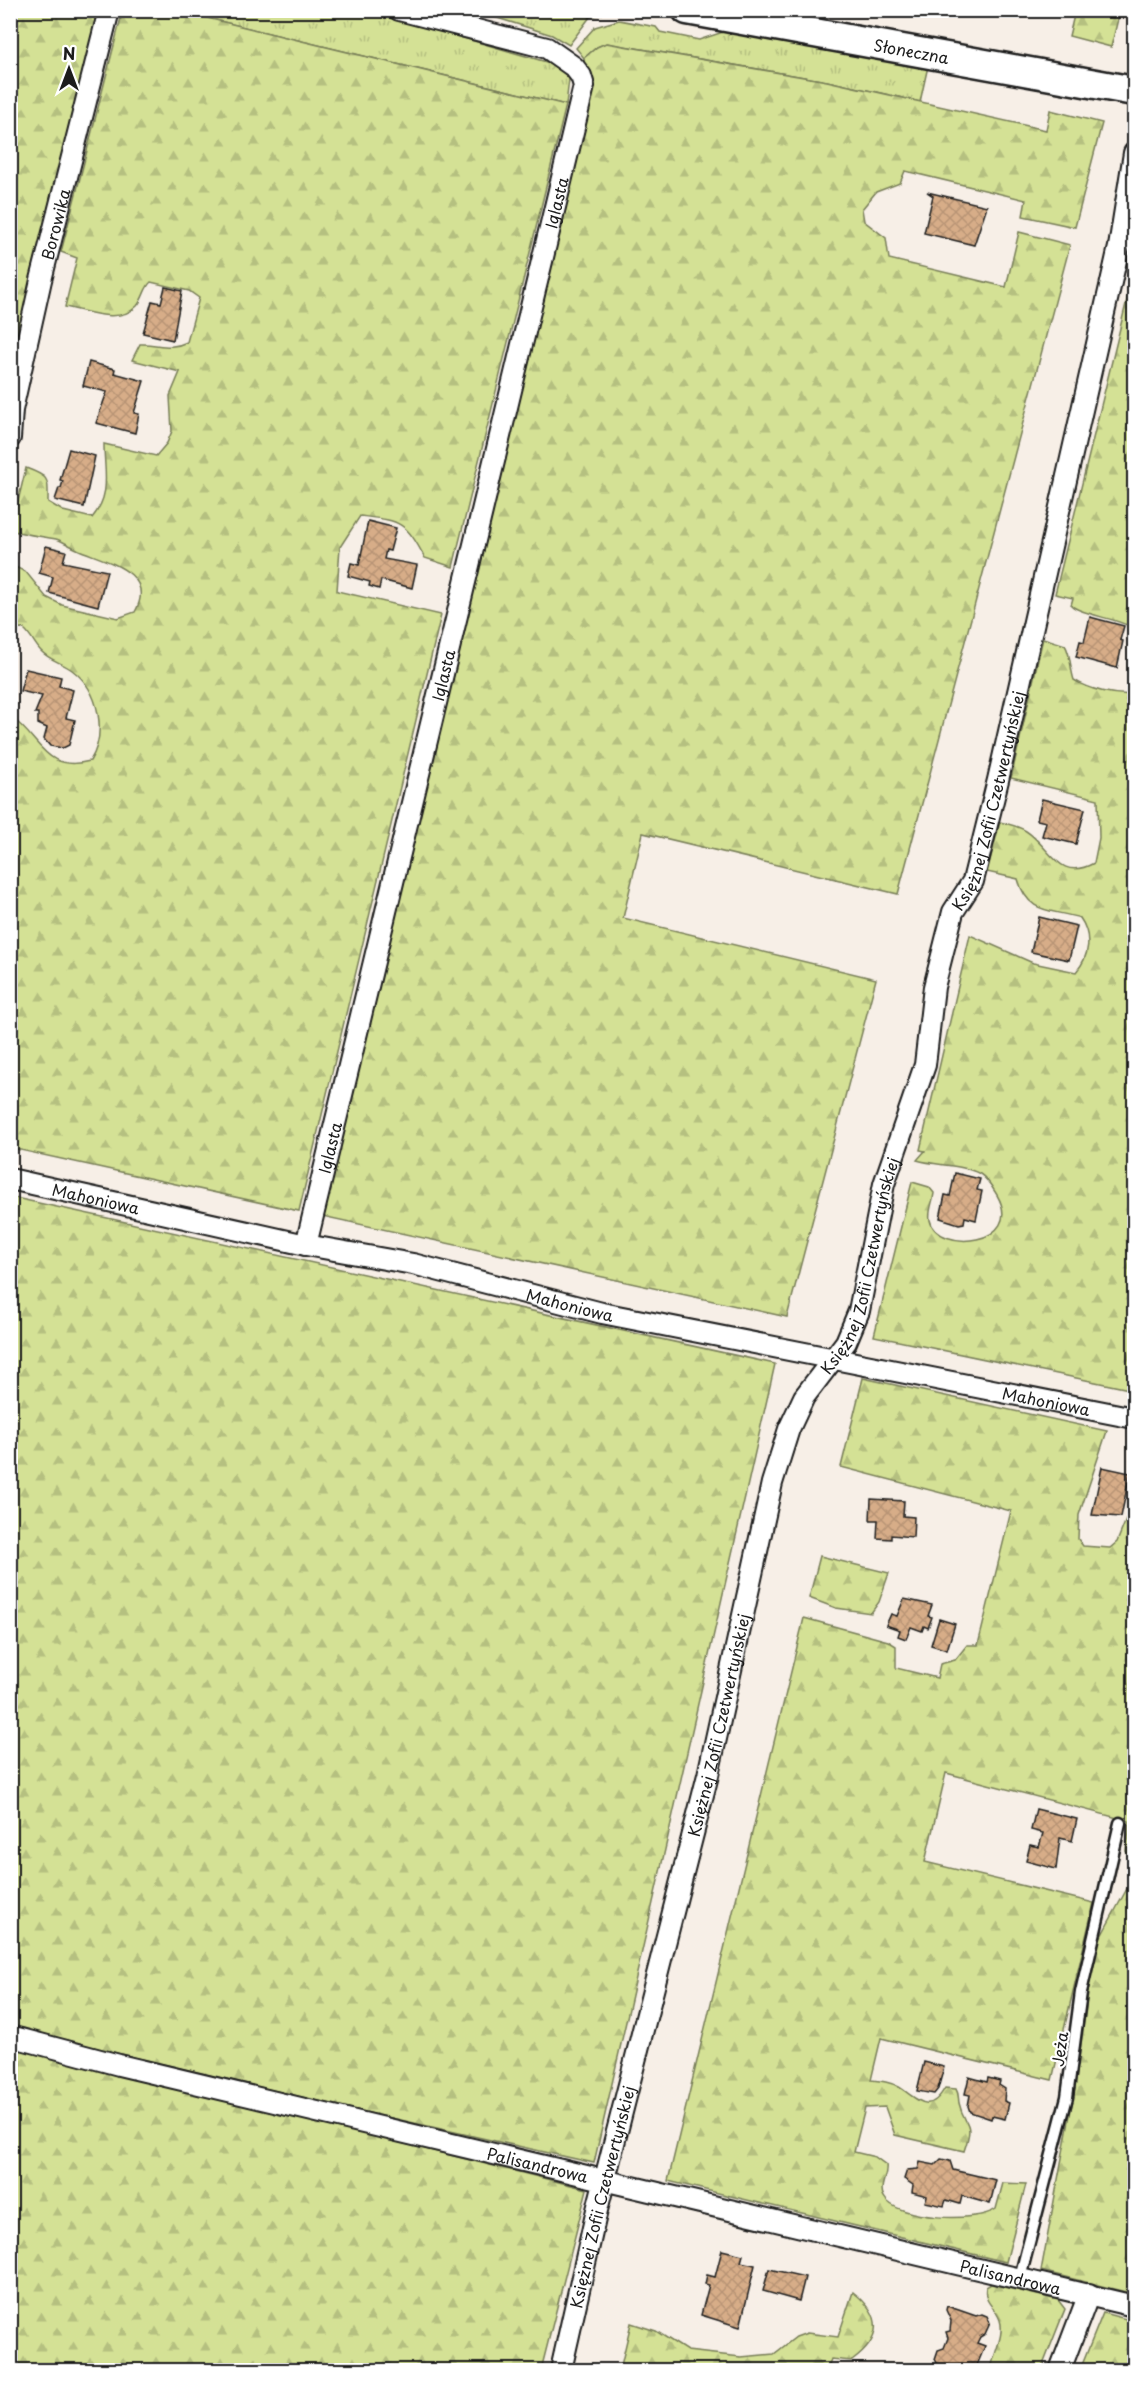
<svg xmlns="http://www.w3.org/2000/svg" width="1145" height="2381" font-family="'Playpen Sans',sans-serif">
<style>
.grass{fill:url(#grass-tufts);stroke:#787e58;stroke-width:1.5}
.forest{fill:url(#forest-firs);stroke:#787e58;stroke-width:1.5}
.building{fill:url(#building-cross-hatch);stroke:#1c1c1c;stroke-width:1.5}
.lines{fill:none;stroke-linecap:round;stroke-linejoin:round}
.service-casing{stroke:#1c1c1c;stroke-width:15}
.minor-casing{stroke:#1c1c1c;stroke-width:24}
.secondary-casing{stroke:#1c1c1c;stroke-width:33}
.service{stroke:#fff;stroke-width:10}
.minor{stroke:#fff;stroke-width:20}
.secondary{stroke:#fff;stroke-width:28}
.labels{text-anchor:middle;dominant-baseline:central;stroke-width:4.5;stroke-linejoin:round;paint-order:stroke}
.street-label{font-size:16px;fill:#1c1c1c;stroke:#fff}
</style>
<defs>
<pattern id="grass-tufts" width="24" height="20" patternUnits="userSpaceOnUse" patternTransform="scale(1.5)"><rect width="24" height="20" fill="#d4e195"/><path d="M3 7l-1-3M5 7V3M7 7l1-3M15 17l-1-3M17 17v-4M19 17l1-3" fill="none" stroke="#b5c080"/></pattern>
<pattern id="forest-firs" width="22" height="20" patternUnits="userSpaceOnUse" patternTransform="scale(1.5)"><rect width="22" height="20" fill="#d4e195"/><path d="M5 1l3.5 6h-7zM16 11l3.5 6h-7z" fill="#b5c080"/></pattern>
<pattern id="building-cross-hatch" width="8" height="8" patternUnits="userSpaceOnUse" patternTransform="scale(1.5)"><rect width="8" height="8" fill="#d7ad88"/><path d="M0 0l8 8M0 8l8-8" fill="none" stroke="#b89475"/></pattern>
</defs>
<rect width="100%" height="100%" fill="#f7efe7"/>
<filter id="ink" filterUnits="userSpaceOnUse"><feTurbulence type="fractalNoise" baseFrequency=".0167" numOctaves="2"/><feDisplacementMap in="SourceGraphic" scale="12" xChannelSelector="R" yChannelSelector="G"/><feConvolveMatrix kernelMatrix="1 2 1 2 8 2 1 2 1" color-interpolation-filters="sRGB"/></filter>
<g filter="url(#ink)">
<!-- grass -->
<g class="grass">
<polygon points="344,10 401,20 557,65 569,79 566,105 178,11"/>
<polygon points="475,11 611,11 590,17 569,45 552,35"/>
<polygon points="619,20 656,27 660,32 699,40 723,32 928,66 920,102 827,81 607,43 597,47 584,58 576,48 595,27"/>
</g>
<!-- forest -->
<g class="forest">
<path d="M123,10L178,11L566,105L453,567L425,558C405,520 400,521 360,516L340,547L337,591L441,615L299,1211L11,1148V717C41,738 44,773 90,761C107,734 100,691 72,670C63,663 49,660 41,651C34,644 32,636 24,629L11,626V565L26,572L46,597L62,605L118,618L135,612C158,571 103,561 77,549C70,546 63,541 56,539C41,536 26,535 11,530L26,468C50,477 48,478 48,502L63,511L92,518C112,494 104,472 104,444L156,456L167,443L172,431L170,396L180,372L132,360L140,344C158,343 169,351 187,342L199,298L189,291L151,282C144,288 144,298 137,306C119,325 87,311 65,307L77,258L61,252Z"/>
<polygon points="11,11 102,11 11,380"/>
<polygon points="1075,11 1120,11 1111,47 1069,36"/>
<polygon points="606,43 827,81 1046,130 1050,110 1102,123 1075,227 1023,216 1026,200 905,171 900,183 876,192 862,209 864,221 886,238 889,259 1006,287 1019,232 1070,245 898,894 643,833 623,918 876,979 787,1317 322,1216 589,111 584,58 597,47"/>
<path d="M1134,271V628C1119,619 1079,614 1071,605L1073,598L1055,594Z"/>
<path d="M1043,638L1065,645C1071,655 1070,668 1074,680C1090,690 1115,696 1134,694V1390L874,1336L912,1182L929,1187L934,1193C933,1202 928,1212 930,1220C937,1254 1026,1245 997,1195C992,1187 988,1179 980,1174C962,1164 937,1166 917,1160L925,1151L920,1150L970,935L1033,963L1076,972C1090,956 1092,935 1080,918C1051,909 1028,915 1018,879L987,872L1000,822C1009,824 1018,826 1026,831C1051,847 1058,883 1094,863L1099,838L1098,799L1011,778Z"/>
<polygon points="11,1197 775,1364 594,2163 369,2113 11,2028"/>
<path d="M863,1378L1107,1431L1079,1515L1078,1539L1083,1546L1110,1548L1117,1542L1134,1500V1864L1126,1851L1129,1821L946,1773L925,1862L1094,1903L1052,2080L881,2038L871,2080C881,2081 891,2082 899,2087C918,2099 929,2116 945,2088L956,2089C959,2094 958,2097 959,2103C965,2129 975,2119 964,2151L895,2135L885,2107L865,2108L854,2152L875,2157L886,2165C888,2176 878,2187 884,2197C896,2220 977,2223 996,2209L1003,2183L1026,2184L1006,2262L668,2181L804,1618L888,1641L896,1646V1668L937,1678L940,1664L955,1660L967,1645H978L1011,1511L841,1467Z"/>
<polygon points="820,1556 889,1573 879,1602 871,1613 836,1608 809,1598"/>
<polygon points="1134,1876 1134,2294 1041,2271 1075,2088 1094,1949"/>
<polygon points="10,2046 587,2189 541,2370 11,2370"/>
<path d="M991,2284L1058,2300L1065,2309L1041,2370H991C993,2354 1005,2335 1000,2320C995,2306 983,2303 986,2287Z"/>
<path d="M853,2292C884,2316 882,2339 852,2361L831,2359L827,2370H620L631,2323L656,2331L687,2351L741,2357L774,2354L796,2337L807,2333L838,2337Z"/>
<polygon points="1103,2313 1134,2321 1134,2370 1080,2370"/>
</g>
<!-- building -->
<g class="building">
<polygon points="927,192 987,206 974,245 924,233 933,196"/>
<polygon points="165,287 182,291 173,340 143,333 152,301 161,303"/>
<polygon points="89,362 115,369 114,373 144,381 134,413 139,414 135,433 96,423 107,392 83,386"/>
<polygon points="69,449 95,456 84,507 55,500 59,488 61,488 63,481 60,480"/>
<polygon points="368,521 396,528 390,551 386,550 384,559 417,565 412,588 381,580 379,589 369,586 370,582 348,576 351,563 359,565"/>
<polygon points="46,546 66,551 63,562 107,571 98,606 49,593 53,577 39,573"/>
<polygon points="1090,617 1124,626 1120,640 1123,641 1117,668 1076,657 1080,641 1084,642"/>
<polygon points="26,669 61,677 59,686 73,690 66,718 75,720 69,745 63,748 50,746 44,739 47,728 38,724 38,713 35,713 42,696 20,691"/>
<polygon points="1042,799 1085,809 1076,844 1042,836 1046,822 1037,820"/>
<polygon points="1039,917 1077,926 1069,960 1031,952"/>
<polygon points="955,1173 980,1179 977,1190 982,1191 976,1220 965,1217 964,1223 959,1224 940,1218 945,1195 950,1196"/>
<polygon points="1102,1467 1130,1473 1121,1517 1092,1515"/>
<polygon points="871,1499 904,1501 903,1516 914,1517 913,1537 891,1535 891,1539 877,1538 878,1520 870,1520"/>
<polygon points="904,1599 932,1605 928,1616 932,1617 928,1628 924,1626 922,1631 911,1627 906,1639 898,1636 900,1630 886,1625 891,1614 897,1616"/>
<polygon points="939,1619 955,1624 947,1650 931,1645"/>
<polygon points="1036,1809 1077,1819 1072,1841 1060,1838 1056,1869 1026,1861 1030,1845 1039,1847 1043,1833 1031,1830"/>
<polygon points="924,2062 944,2067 938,2089 934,2094 917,2091"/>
<polygon points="969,2077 987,2082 988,2078 1000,2081 999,2085 1005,2089 1004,2101 1009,2103 1005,2119 992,2116 991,2119 970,2112 968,2106 970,2095 965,2094"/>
<polygon points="941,2159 950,2161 953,2170 996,2180 990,2204 962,2196 960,2204 946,2200 944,2206 925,2202 927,2196 912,2192 913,2185 904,2179 907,2170 918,2169 920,2162 935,2165"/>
<polygon points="722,2250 743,2255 741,2262 755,2265 740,2327 701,2315 709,2285 705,2284 707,2275 715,2277"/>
<polygon points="769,2269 805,2277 799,2301 763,2291"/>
<polygon points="947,2306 976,2316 982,2314 987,2316 990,2323 985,2334 980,2337 977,2343 985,2346 975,2370 936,2370 938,2365 935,2359 938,2350 944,2348 948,2338 946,2332 950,2331 951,2321 946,2310"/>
</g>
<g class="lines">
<defs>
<polyline id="service" points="1020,2277 1067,2097 1081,1992 1120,1823"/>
<g id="minor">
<path id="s1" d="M10,438L12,410L41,280L109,10"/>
<path id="s2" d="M10,1179L306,1245L413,1264L602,1313L1134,1418"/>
<path id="s3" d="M306,1245L584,86L581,76L574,67L547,48L399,10"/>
<path id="s4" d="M10,2036L119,2065L1134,2306"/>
<path id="s5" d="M561,2370L597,2210L708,1775L772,1483L789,1429L804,1397L846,1342L859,1311L884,1184L925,1065L934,987L953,912L973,881L998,780L1119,247L1134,153"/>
<polyline points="1060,2370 1089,2294"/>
</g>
<g id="secondary">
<path id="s6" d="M687,10L1134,91"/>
</g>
</defs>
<!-- service casing -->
<use href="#service" class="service-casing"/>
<!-- minor casing -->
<use href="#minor" class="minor-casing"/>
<!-- secondary casing -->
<use href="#secondary" class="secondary-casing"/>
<!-- service -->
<use href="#service" class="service"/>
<!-- minor -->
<use href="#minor" class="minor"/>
<!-- secondary -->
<use href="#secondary" class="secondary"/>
</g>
</g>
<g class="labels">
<!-- street labels -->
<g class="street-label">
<text stroke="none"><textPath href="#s6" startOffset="228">Słoneczna</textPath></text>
<text stroke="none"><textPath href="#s3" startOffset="1072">Iglasta</textPath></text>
<text stroke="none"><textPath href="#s1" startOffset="219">Borowika</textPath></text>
<text stroke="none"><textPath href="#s3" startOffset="586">Iglasta</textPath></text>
<text stroke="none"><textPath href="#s5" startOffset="1636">Księżnej Zofii Czetwertyńskiej</textPath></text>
<text stroke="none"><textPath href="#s3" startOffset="100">Iglasta</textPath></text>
<text stroke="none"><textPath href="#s2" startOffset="88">Mahoniowa</textPath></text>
<text stroke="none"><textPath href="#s5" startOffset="1150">Księżnej Zofii Czetwertyńskiej</textPath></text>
<text stroke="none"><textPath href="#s2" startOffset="574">Mahoniowa</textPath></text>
<text stroke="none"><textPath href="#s2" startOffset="1060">Mahoniowa</textPath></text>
<text stroke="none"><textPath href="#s5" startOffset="664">Księżnej Zofii Czetwertyńskiej</textPath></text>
<text transform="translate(1059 2049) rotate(-82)">Jeża</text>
<text stroke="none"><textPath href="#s4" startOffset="543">Palisandrowa</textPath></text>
<text stroke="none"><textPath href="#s5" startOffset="178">Księżnej Zofii Czetwertyńskiej</textPath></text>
<text stroke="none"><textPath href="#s4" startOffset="1029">Palisandrowa</textPath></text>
</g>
</g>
<!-- margin -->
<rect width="1145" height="2381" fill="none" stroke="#fff" stroke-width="36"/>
<rect x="18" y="18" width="1109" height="2345" fill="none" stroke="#1c1c1c" stroke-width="2" filter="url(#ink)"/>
<!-- north arrow -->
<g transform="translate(69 69)" stroke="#ffffff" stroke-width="4.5" paint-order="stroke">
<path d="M0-4.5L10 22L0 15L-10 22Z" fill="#1c1c1c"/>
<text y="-9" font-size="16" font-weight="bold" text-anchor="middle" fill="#1c1c1c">N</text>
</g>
</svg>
